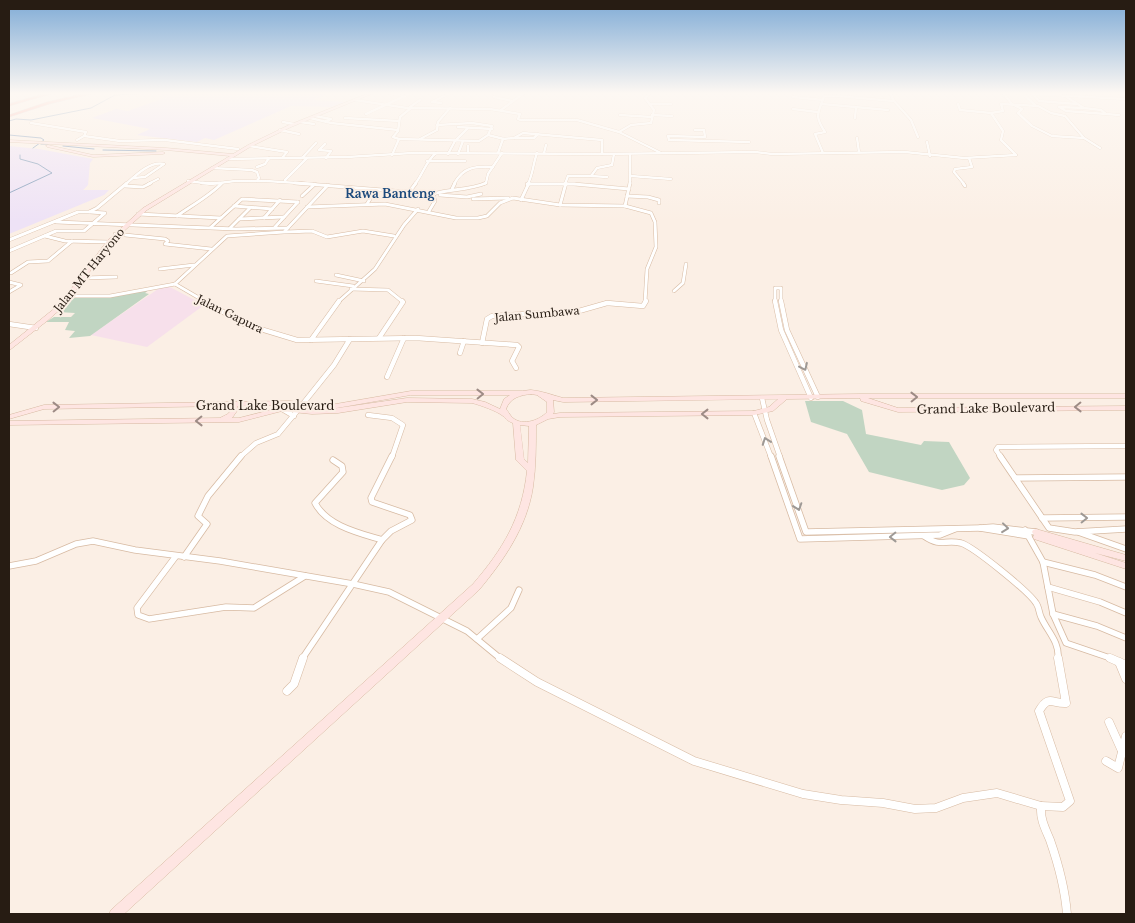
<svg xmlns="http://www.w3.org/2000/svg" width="1135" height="923" font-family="'Libre Baskerville',serif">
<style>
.industrial{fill:#eee2f6}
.education{fill:#f7e0eb}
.green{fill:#c1d5c2}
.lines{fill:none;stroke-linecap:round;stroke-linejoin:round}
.stream{stroke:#839dbc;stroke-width:1}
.street-far4-casing{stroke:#d7baa2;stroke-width:3}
.street-far3-casing{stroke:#d7baa2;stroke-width:4}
.street-far2-casing{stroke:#d7baa2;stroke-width:5.5}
.street-far1-casing{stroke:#d7baa2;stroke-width:7}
.street-casing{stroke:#d7baa2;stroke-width:9}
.secondary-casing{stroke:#d7baa2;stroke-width:1}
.highway-casing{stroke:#d4d2d0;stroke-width:1}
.street-far4{stroke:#fff;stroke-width:2.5}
.street-far3{stroke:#fff;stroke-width:3}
.street-far2{stroke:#fff;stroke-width:4.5}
.street-far1{stroke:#fff;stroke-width:5.5}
.street{stroke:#fff;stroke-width:8}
.secondary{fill:#fee5e2;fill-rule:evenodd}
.highway{fill:#fba8a0;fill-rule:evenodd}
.oneway{stroke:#9e9995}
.oneway2{stroke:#9d8b85}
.labels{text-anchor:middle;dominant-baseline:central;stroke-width:4;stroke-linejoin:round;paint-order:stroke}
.far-street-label{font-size:11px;fill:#271c13;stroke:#fbefe5}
.far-quarter-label{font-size:12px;font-weight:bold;fill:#1b497c;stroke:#fbefe5}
.street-label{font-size:12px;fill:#271c13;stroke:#fbefe5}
</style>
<rect width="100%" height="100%" fill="#fbefe5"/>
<!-- industrial -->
<g class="industrial">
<polygon points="157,93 329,93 314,100 345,102 331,107 291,106 214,140 205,138 197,142 137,135 150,129 92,118 116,109 128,111 164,98"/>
<polygon points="9,146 39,149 93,159 90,163 88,185 83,190 109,190 104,195 9,234"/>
</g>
<!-- education -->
<polygon class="education" points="168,286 204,305 147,347 91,335 161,287"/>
<!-- green -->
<g class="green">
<polygon points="151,288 145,293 149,294 90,336 69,338 75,331 65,330 69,322 46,322 54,317 71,317 75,313 58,312 73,297 102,298"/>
<polygon points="805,401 843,401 862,410 866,434 921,445 924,441 949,442 970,478 964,485 942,490 869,472 847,434 811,422"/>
</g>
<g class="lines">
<!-- stream -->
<g class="stream">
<polyline points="9,121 16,119 31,120 91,108 115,95 147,93"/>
<polyline points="9,135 41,138 44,140 33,148"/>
<polyline points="41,144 48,144"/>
<polyline points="63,146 94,149"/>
<polyline points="103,150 156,151"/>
<polyline points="9,193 52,173 38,164 20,159 20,155"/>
</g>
<defs>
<g id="street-far4">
<polyline points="389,93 399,95"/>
<polyline points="890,93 894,101 911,120 918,137"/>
<polyline points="1003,93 1012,104 1022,109 1018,113 1032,126 1052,136 1084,138 1100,148"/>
<polyline points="1022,93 1035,105"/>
<polyline points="838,96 893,101"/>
<polyline points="1065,96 1084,108 1101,110 1106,114 1119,115"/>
<polyline points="494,97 512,101"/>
<polyline points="793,97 823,100"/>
<polyline points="355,100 407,108 490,109 520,114 518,119 520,120 577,120 619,132 661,153"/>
<polyline points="441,103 432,102 450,93"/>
<polyline points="650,104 671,104"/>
<polyline points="822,104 888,110"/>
<polyline points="958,104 960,110 991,113"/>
<polyline points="1077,104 1039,101 1033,94 1126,99"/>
<polyline points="410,107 420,100"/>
<polyline points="1084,108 1059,107 1066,111 1106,114"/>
<polyline points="793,109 817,112"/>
<polyline points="501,110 524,93"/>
<polyline points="366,114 411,93"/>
<polyline points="620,115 652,117"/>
<polyline points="652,115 672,116"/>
<polyline points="315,116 331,119 326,121"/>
<polyline points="310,118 331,123 398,130"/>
<polyline points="345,118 399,121"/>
<polyline points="855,118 856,107"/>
<polyline points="283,122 294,124"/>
<polyline points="300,122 314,124"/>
<polyline points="31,123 86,132 84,136 120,141 165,140 238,149"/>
<polyline points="437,125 472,123 492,126 488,135 504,139"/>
<polyline points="458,127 492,129"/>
<polyline points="280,130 299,134"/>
<polyline points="695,130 704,130 705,137 668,136 669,140 749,142"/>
<polyline points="619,132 631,125 651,123 654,110 645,98 650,93"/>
<polyline points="515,138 534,138 538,134"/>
<polyline points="857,138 859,152"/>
<polyline points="399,139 479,141 488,135"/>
<polyline points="420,139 437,130 438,122 450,108"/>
<polyline points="77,140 84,136"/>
<polyline points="927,142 930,156"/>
<polyline points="325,144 319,150 331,151 326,158"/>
<polyline points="249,146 287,152 282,158"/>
<polyline points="468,146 468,153"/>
<polyline points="498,153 503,139 514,138 523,133 602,140 602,154"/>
<polyline points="544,153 546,145"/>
<path d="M823,153L815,134L825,132C814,115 818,114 824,96H838V93"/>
<polyline points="448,154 455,141 468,128"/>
<polyline points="458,154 463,141"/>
<polyline points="392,155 399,139 393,137 398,131 400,117 411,108"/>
<polyline points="1016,155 1001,140 1003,131 991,113 1003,111 1001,104 1038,106 1051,113 1065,116 1084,138"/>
<polyline points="302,158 316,143"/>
<polyline points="227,159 347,157 412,153 602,154 755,152 772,154 905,152 964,158 1016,155"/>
<polyline points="427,161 465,161"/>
<polyline points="257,167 265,164 269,158"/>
<polyline points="212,168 252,170 257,172 259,178 257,181"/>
<polyline points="591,176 607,177"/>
<polyline points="631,176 671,179"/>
<polyline points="133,178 145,177 164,164"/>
<polyline points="188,181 211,184 235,181 266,181 314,184"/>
<polyline points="286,182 285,180 307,158"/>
<path d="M126,184C136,175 150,161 164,164"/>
<polyline points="148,184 158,179"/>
<path d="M415,184C423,174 426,161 436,153"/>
<path d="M454,184C463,167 475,166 493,167"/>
<polyline points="484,184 486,183 488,174 502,153"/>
<polyline points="527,184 575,184"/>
<path d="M528,184C533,174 533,164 537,153"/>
<polyline points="565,184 568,176 591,176 597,168 612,165 614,154"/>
<polyline points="630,184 630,154"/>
<polyline points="964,184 954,172 955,169 972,167 969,158"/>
</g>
<g id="street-far3">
<polyline points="202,183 220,183"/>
<polyline points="295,183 433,194"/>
<polyline points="963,183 965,186"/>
<polyline points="527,184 574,184 629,189"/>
<polyline points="125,186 143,187 151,183"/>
<polyline points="452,189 455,183"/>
<polyline points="410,191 416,183"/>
<polyline points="440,195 467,197 481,194"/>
<polyline points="302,196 315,184"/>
<polyline points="627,196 648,197 659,200 659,203"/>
<polyline points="473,199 508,198"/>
<polyline points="521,200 529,183"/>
<polyline points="367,204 373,194"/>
<polyline points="560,205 566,183"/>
<polyline points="234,206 272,209"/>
<polyline points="625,206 630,183"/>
<polyline points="307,207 385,204 456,218 478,218 487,216 500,203 513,198 560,205 625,206 651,213 655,222 656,247 647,269 645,302"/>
<path d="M429,211L435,201L433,194C451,189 470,190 486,183"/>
<polyline points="138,214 221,218"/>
<path d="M177,216C191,206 211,195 222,183"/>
<polyline points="264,218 280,200"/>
<polyline points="239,219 284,217"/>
<polyline points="56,222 236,229 288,228"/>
<polyline points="211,227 242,199 298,202"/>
<polyline points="275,227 298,202"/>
<polyline points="230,228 250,208"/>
<polyline points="285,232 312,231 327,237 363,231 394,236"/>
<polyline points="115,234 165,239 168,241 165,244 211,249"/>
<polyline points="45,236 65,241 109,242"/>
<polyline points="9,240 78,212 89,212 97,208 127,183"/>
<polyline points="9,251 56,231 84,231 105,213 90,212"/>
<polyline points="160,269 194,265"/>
<polyline points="11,273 28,262 48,261 72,241"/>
<polyline points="336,275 364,281"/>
<polyline points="84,278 116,277"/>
<polyline points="316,281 353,286"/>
<polyline points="9,282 21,285 9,292"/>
<polyline points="175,284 227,236 284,232 328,185"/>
<polyline points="351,289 388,290 403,302"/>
<polyline points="674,291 683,283 686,264"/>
<polyline points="70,296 110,296 175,284 206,302"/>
<polyline points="338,302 375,269 404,225 418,209"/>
<polyline points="775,302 775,288 781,288 781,302"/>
</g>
<g id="street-far2">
<polyline points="204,301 244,324 297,340 416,338 517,345 519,347 512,361 516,368"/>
<polyline points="775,301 781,330 811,398"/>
<polyline points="781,301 787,330 818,397"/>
<polyline points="9,324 36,328"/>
<polyline points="379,338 403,302 402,301"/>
<polyline points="311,340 339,301"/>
<polyline points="482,343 487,319 492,316 579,311 607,303 643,306 646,301"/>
<polyline points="460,353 464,341"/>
<polyline points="387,377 404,338"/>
<polyline points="762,398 767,420 780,457"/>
<polyline points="302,405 334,365 350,339"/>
<polyline points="282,409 294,416"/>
<polyline points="754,413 771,457"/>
<polyline points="368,415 392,418 403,425 392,457"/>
<polyline points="240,457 256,443 278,434 298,410"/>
<polyline points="1001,457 996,450 998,447 1126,446"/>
</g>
<g id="street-far1">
<polyline points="771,456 800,539 940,535 955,529"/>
<polyline points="779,456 806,532 980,528"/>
<polyline points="1000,456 1049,528 1075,532 1126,529"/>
<path d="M333,460L342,466L343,472L315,503C327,526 359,533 382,540"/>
<polyline points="1015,478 1126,477"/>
<polyline points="1042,518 1126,517"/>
<polyline points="1025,530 1043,562 1053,614 1066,643 1113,659"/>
<polyline points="1078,532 1126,549"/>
<path d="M924,536C942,548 944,539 961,543C974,547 1028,591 1036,603C1039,607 1039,613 1041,617C1047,631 1060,642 1058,659"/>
<polyline points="1029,536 980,528 993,527 1036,532"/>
<polyline points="176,556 137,608 138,615 149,619 226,607 254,608 305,576"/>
<polyline points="184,557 207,524 198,516 208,496 241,456"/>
<polyline points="1043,562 1095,575 1126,587"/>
<polyline points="9,566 36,561 76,544 93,541 135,550 220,561 353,584 389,592 467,631 501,659"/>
<polyline points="1048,587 1100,602 1126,613"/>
<polyline points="1053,614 1097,626 1126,638"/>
<polyline points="477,639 511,608 519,590"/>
<polyline points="302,659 382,540 391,531 412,520 410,515 372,502 371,498 392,456"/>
</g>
<g id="street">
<polyline points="500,658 537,682 694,761 803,794 841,800 883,803 915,809 936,808 963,798 997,793 1041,806"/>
<path d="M1058,658L1066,703C1052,704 1049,694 1039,711L1070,801L1063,807L1041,806C1040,819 1045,828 1050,840C1058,863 1065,889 1067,914"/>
<polyline points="1110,658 1126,665"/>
<polyline points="1119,662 1126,679"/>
<polyline points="287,691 294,684 303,658"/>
<polyline points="1109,722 1122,751"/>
<polyline points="1106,761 1118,768 1126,736"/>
</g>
<g id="secondary">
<polygon points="369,93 374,93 291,127 250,147 147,210 111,243 64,306 47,321 11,349 9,350 9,345 60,304 107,241 143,208 230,156 166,150 9,142 9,140 166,148 233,154 248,145 289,125"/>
<polygon points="48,145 93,155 163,152 165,153 163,154 93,157 47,147 46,146"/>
<path d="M531,390C542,391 552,395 563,398L860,394H1126V398H868L898,408L1126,406V410L898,412L861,401L860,398L787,399L773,411L754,415L560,417L548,419L536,425C536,445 536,467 533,487C527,527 504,560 479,590L124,914H109L111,910L473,584C503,549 522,518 527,471L516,460L513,423C507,421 507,419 503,416C497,411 480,405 472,403L407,402L338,413L312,414L282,411L239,422L9,425V421L220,418C225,415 231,414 231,408L228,406L44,409L9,419V415L44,405L289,401L330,405L411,391H522ZM531,394L537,395L547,402V412C539,421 520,427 511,416C509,414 508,411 506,409C510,398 520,395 531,394ZM411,395H510L504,399L500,409L485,402L472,399L407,398L331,409ZM778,399L769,407L754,411L560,413L553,414L554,412L553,400L563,402ZM289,405L329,409L312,410L282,407L239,418H232L237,411V406ZM520,425L529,426L528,463L524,459Z"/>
<polygon points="1036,529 1126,555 1126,561 1095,553 1126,563 1126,569 1034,539 1033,537 1034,535 1032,532 1033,530"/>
</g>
<g id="highway">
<polygon points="47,93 54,93 9,106 9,104"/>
<polygon points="87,93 95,93 49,104 9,117 9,115 47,102"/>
</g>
</defs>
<!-- street-far4 casing -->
<use href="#street-far4" class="street-far4-casing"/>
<!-- street-far3 casing -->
<use href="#street-far3" class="street-far3-casing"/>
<!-- street-far2 casing -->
<use href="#street-far2" class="street-far2-casing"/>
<!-- street-far1 casing -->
<use href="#street-far1" class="street-far1-casing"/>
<!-- street casing -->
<use href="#street" class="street-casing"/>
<!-- secondary casing -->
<use href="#secondary" class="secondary-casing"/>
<!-- highway casing -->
<use href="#highway" class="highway-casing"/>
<!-- street-far4 -->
<use href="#street-far4" class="street-far4"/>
<!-- street-far3 -->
<use href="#street-far3" class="street-far3"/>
<!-- street-far2 -->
<use href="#street-far2" class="street-far2"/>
<!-- street-far1 -->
<use href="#street-far1" class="street-far1"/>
<!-- street -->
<use href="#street" class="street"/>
<!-- secondary -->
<use href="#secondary" class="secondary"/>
<!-- highway -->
<use href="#highway" class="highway"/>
</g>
<!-- one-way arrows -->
<defs><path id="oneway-chevron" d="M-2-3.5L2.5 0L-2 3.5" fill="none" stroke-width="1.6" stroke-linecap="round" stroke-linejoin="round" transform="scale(1.25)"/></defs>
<g class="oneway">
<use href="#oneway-chevron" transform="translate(804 367) rotate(65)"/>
<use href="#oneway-chevron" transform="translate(766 441) rotate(-110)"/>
<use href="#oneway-chevron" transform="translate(798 507) rotate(71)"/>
<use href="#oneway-chevron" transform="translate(1084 518) rotate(-1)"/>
<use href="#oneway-chevron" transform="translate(1005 528) rotate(6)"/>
<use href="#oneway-chevron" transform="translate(893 537) rotate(179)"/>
</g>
<g class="oneway2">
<use href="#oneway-chevron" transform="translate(480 394) rotate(-1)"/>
<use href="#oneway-chevron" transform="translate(914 397) rotate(-1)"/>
<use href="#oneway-chevron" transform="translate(594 400)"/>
<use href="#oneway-chevron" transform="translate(56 407) rotate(-1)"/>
<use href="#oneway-chevron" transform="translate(1078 407) rotate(179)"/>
<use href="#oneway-chevron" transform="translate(705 414) rotate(180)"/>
<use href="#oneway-chevron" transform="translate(199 421) rotate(179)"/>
</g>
<!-- sky -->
<linearGradient id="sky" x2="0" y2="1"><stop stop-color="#7fabd6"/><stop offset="0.42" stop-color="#fdf8f3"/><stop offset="1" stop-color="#fdf8f3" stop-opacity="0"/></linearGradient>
<rect width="1135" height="222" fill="url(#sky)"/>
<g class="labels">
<!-- far-street labels -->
<g class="far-street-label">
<text transform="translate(89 270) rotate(-51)">Jalan MT Haryono</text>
<text transform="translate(230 314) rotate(26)">Jalan Gapura</text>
<text transform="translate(537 314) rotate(-5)">Jalan Sumbawa</text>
</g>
<!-- far-quarter labels -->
<g class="far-quarter-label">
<text x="390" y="193">Rawa Banteng</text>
</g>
<!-- street labels -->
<g class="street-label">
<text x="265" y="405">Grand Lake Boulevard</text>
<text transform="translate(986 408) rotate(-1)">Grand Lake Boulevard</text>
</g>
</g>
<!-- border -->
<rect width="1135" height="923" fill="none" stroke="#271c13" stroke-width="20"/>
</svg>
